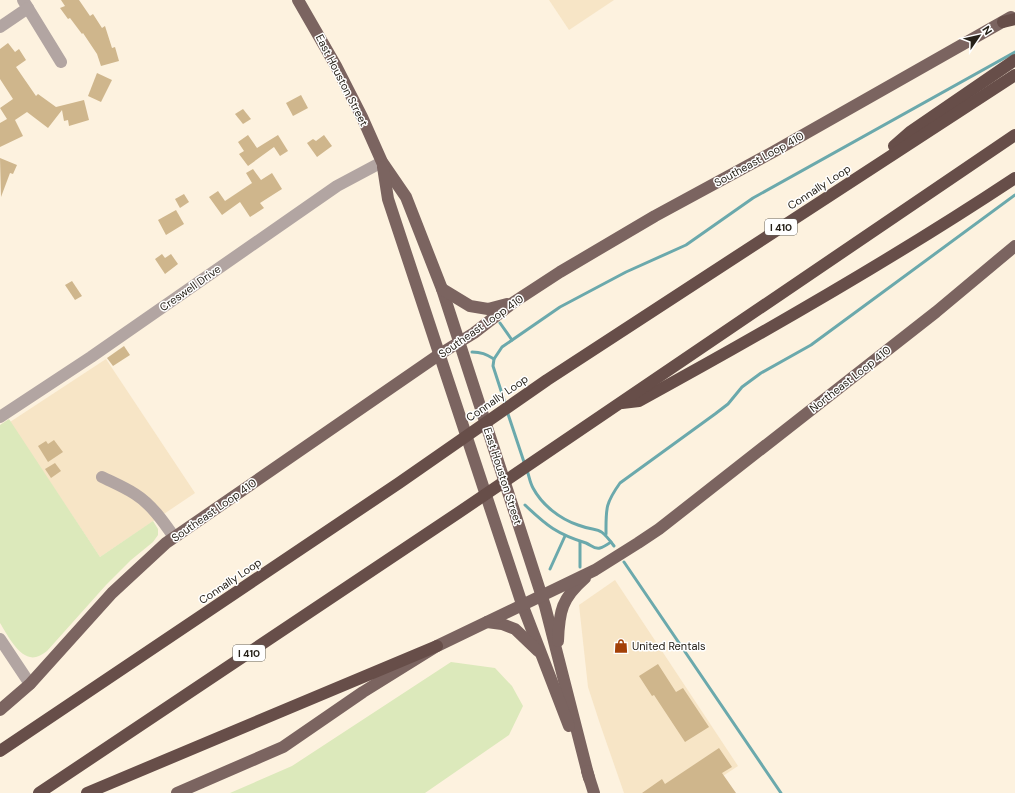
<svg xmlns="http://www.w3.org/2000/svg" width="1015" height="793" font-family="'DM Sans',sans-serif">
<style>
.built{fill:#f7e5c6}
.green{fill:#dce9bb}
.lines{fill:none;stroke-linecap:round;stroke-linejoin:round}
.stream{stroke:#6ba9ac;stroke-width:3}
.building{fill:#cfb68c}
.minor{stroke:#b2a5a2;stroke-width:12}
.major{stroke:#7b6460;stroke-width:12}
.highway{stroke:#674e49;stroke-width:12}
.labels{text-anchor:middle;dominant-baseline:central;stroke-width:3;stroke-linejoin:round;paint-order:stroke}
.shield{fill:#fff;stroke:#67645d;stroke-width:1}
.shield-label{font-size:10px;font-weight:bold;fill:#262118}
.street-label{font-size:11px;fill:#262118;stroke:#fff}
.poi-label{font-size:11px;fill:#262118;stroke:#fff;text-anchor:start}
</style>
<rect width="100%" height="100%" fill="#fdf2df"/>
<!-- built -->
<g class="built">
<polygon points="549,0 614,0 569,30"/>
<polygon points="106,359 195,493 100,557 10,422"/>
<polygon points="615,580 738,766 697,793 624,793 600,724 588,687 579,605"/>
</g>
<!-- green -->
<g class="green">
<path d="M9,419L100,557L153,521L158,529V535L153,542L131,560L106,585L47,651C44,653 40,656 36,657C20,661 7,634 0,623V425Z"/>
<polygon points="451,662 495,668 512,686 523,706 509,735 425,793 230,793 292,766"/>
</g>
<g class="lines">
<!-- stream -->
<g class="stream">
<polyline points="500,323 512,340"/>
<path d="M472,352C481,352 486,354 494,359"/>
<polyline points="506,406 493,366 494,359 502,347 560,307 626,272 686,245 753,198 1015,52"/>
<polyline points="507,411 525,465"/>
<path d="M527,470C529,476 530,483 533,488C542,505 560,519 578,525C599,533 598,524 614,546"/>
<path d="M525,505C547,526 557,534 586,543C591,545 595,550 600,548C604,547 608,544 611,542"/>
<path d="M606,534C606,509 605,504 620,483L715,414L728,404L742,387L761,373L811,345L1015,195"/>
<polyline points="580,542 580,567"/>
<polyline points="624,562 781,793"/>
<polyline points="550,569 565,536"/>
</g>
</g>
<!-- building -->
<g class="building">
<polygon points="61,0 79,0 90,16 93,14 102,28 105,26 112,48 115,47 119,61 101,66 97,54 83,33 82,34 70,18 68,19 60,8 65,6"/>
<polygon points="8,43 15,52 19,49 26,60 16,67 36,96 38,94 56,107 84,100 89,120 69,126 68,120 64,121 62,110 48,128 27,112 15,120 23,136 0,147 0,123 7,119 0,108 13,99 0,79 0,49"/>
<polygon points="97,73 112,80 101,102 88,96"/>
<polygon points="301,95 308,108 293,116 286,103"/>
<polygon points="243,109 251,119 243,124 235,114"/>
<polygon points="248,135 257,148 278,135 288,151 280,156 274,147 248,166 239,154 244,151 238,142"/>
<polygon points="324,135 332,146 317,157 307,143 313,139 316,141"/>
<polygon points="0,158 17,165 13,174 10,173 1,197"/>
<polygon points="253,169 261,180 272,173 282,189 260,203 264,208 250,217 240,202 222,215 209,197 218,191 225,201 252,183 246,173"/>
<polygon points="184,194 189,202 180,208 175,199"/>
<polygon points="176,210 184,224 166,235 158,220"/>
<polygon points="162,254 165,258 171,254 178,264 165,274 155,259"/>
<polygon points="72,281 82,296 75,300 65,285"/>
<polygon points="124,346 130,355 113,366 107,358"/>
<polygon points="54,440 63,452 48,462 38,446 46,441 48,444"/>
<polygon points="55,463 61,471 51,478 45,469"/>
<polygon points="658,664 676,692 683,688 709,727 685,742 654,695 652,696 639,676"/>
<polygon points="719,748 732,767 722,773 736,793 642,793 662,779 665,784"/>
</g>
<g class="lines">
<!-- minor -->
<g class="minor">
<polyline points="23,0 61,62"/>
<polyline points="0,27 28,8"/>
<polyline points="0,417 91,357 337,186 382,162"/>
<path d="M102,477C112,482 124,487 135,494C151,504 163,521 174,537"/>
<polyline points="0,639 30,684"/>
</g>
<!-- major -->
<g class="major">
<polyline points="298,0 336,66 362,117 382,162 406,197 442,289 545,606 589,778"/>
<polyline points="383,167 388,199 522,604 569,726"/>
<polyline points="442,289 470,306 488,309 507,304"/>
<polyline points="487,622 502,624 515,629 538,651"/>
<path d="M558,641C559,611 562,598 585,578"/>
<polyline points="0,710 30,684 112,593 166,543 440,354 474,333 514,302 560,272 655,216 773,152 1011,17"/>
<polyline points="587,771 594,793"/>
<polyline points="177,793 283,747 363,692 437,646 595,570 638,543 659,529 936,312 1015,246"/>
</g>
<!-- highway -->
<g class="highway">
<polyline points="1003,22 1015,19"/>
<polyline points="894,146 910,132 1015,60"/>
<path d="M622,403L639,401C767,331 893,259 1015,178"/>
<polyline points="0,751 399,483 547,380 1015,75"/>
<polyline points="39,793 458,513 1015,135"/>
<polyline points="87,793 437,646"/>
</g>
</g>
<!-- icons -->
<defs>
<symbol id="shop-bare" viewBox="-9 -9 18 18"><path d="M-5-2.5h2.3a2.7 3.5 0 0 1 5.4 0H5L5.5 6h-11ZM-1.5-2.5h3a1.5 2.3 0 0 0-3 0Z" fill="#a34007" stroke="#fff" stroke-width="2.5" paint-order="stroke"/></symbol>
</defs>
<g fill-rule="evenodd">
<use href="#shop-bare" x="611" y="636" width="20" height="20"/>
</g>
<g class="labels">
<!-- shield labels -->
<g class="shield">
<rect x="765" y="219" width="32" height="16" rx="3"/>
<rect x="233" y="645" width="32" height="16" rx="3"/>
</g>
<g class="shield-label">
<text x="781" y="227">I 410</text>
<text x="249" y="653">I 410</text>
</g>
<!-- street labels -->
<g class="street-label">
<text transform="translate(342 80) rotate(63)">East Houston Street</text>
<text transform="translate(759 159) rotate(-29)">Southeast Loop 410</text>
<text transform="translate(819 187) rotate(-33)">Connally Loop</text>
<text transform="translate(190 288) rotate(-35)">Creswell Drive</text>
<text transform="translate(481 326) rotate(-35)">Southeast Loop 410</text>
<text transform="translate(850 379) rotate(-38)">Northeast Loop 410</text>
<text transform="translate(497 398) rotate(-35)">Connally Loop</text>
<text transform="translate(503 476) rotate(72)">East Houston Street</text>
<text transform="translate(214 510) rotate(-35)">Southeast Loop 410</text>
<text transform="translate(230 581) rotate(-34)">Connally Loop</text>
</g>
<!-- poi labels -->
<g class="poi-label">
<text x="632" y="646">United Rentals</text>
</g>
</g>
<!-- north arrow -->
<g transform="translate(979 36) rotate(56)" stroke="#ffffff" stroke-width="3" paint-order="stroke">
<path d="M0-3L7 15L0 10L-7 15Z" fill="#262118"/>
<text y="-6" font-size="11" font-weight="bold" text-anchor="middle" fill="#262118">N</text>
</g>
</svg>
